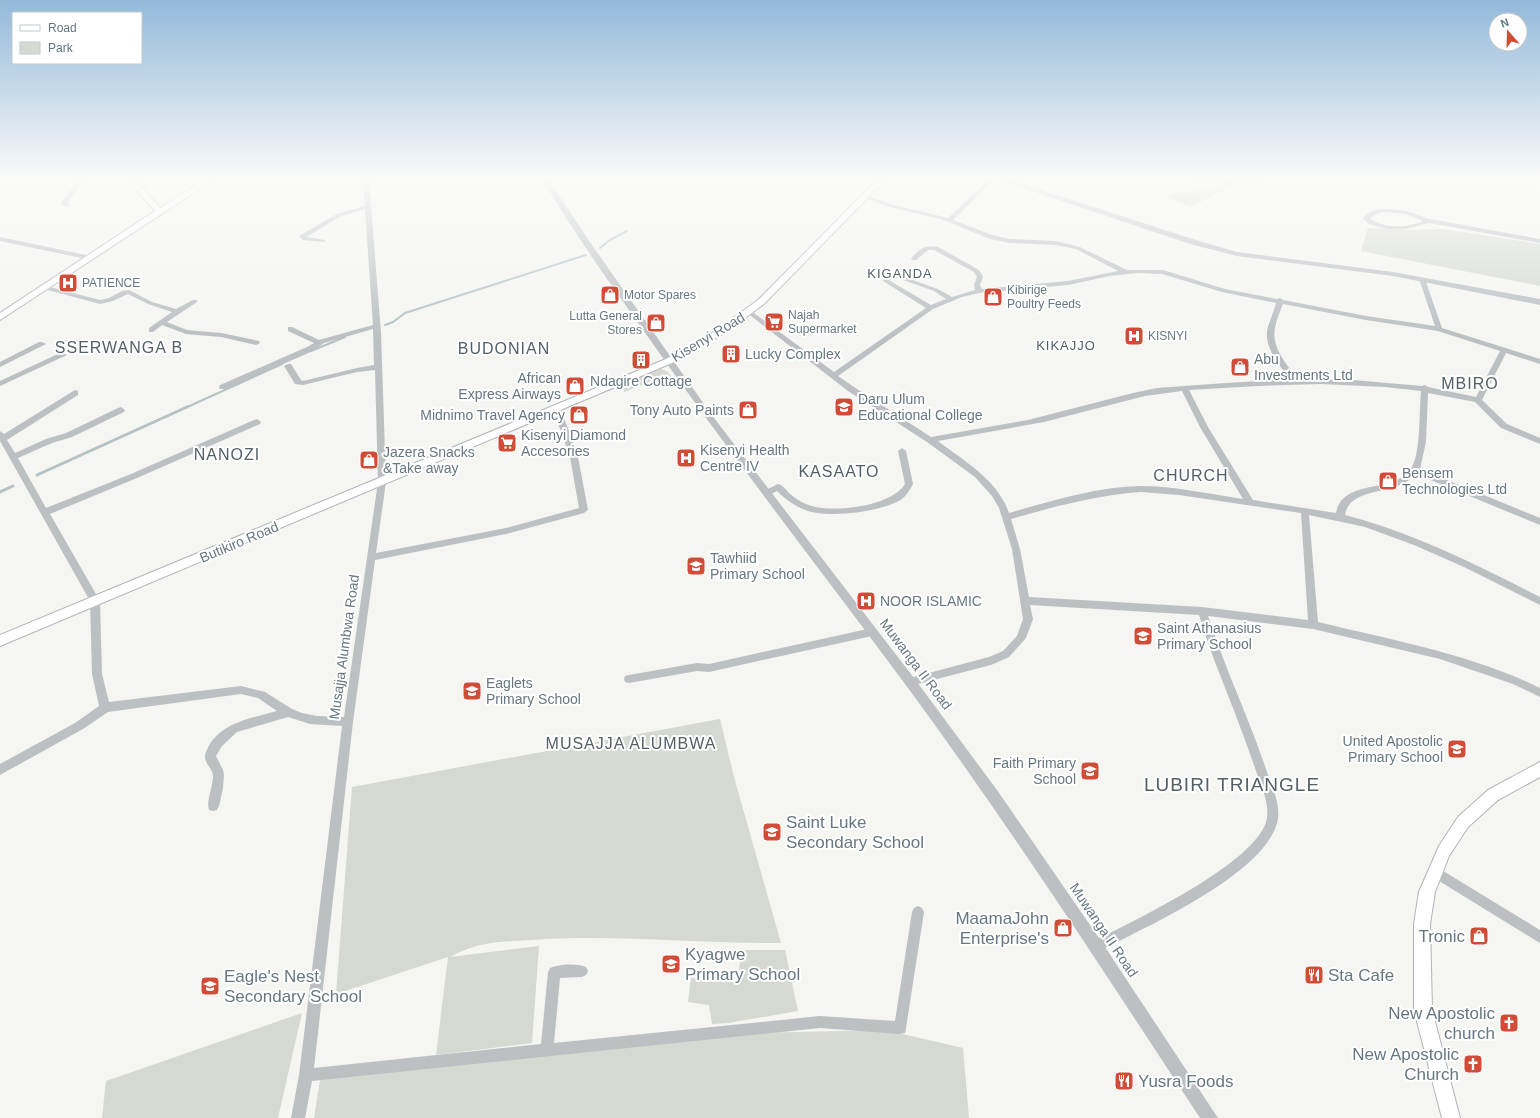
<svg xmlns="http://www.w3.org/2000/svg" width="1540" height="1118" font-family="Arial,sans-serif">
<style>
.green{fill:#d5d9d1}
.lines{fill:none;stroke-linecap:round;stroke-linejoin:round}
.stream-far1{stroke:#b5c1c4;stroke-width:2}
.stream{stroke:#b5c1c4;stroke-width:3}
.secondary-casing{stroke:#afb4b8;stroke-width:2}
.minor{fill:#bcc0c3;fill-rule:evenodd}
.tertiary{fill:#bcc0c3;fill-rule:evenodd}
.secondary{fill:#fff;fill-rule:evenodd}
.labels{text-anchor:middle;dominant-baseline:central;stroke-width:4;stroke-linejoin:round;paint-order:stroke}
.far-poi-label{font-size:12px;fill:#677780;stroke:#fff;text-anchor:start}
.far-quarter-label{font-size:13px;letter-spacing:1px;fill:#546066;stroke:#fff}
.street-label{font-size:14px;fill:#677780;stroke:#fff}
.poi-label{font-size:14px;fill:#677780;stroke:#fff;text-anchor:start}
.quarter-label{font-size:16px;letter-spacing:1px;fill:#546066;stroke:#fff}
.near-poi-label{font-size:17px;fill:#677780;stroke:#fff;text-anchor:start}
.near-quarter-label{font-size:19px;letter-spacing:1px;fill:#546066;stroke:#fff}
</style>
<rect width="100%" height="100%" fill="#f5f5f2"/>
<!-- green -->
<g class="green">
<polygon points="1158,179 1264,179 1258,182 1238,184 1190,207 1167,197 1167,194 1200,190 1211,191 1219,184 1208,180 1200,184 1194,180 1166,181"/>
<polygon points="1368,228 1408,230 1443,229 1540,244 1540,286 1361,251"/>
<polygon points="661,369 668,372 676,383 671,385 654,380 624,392 623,384"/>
<path d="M720,719L734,777L781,943C698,944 615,934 532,940C501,942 478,941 450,957L539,946L532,1043L436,1055L448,957L336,994L352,787Z"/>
<polygon points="741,950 785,950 798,1011 728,1023 712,1024 709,1005 688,1002 691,978 738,982"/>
<polygon points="302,1013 278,1118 102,1118 106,1081"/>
<polygon points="885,1030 963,1048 969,1118 314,1118 320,1080 708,1034"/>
</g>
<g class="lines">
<!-- stream-far1 -->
<g class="stream-far1">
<polyline points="600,248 610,240 627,231"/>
<polyline points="385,325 393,322 405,313 586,255"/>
<polyline points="311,351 345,337"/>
<polyline points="185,408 282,364"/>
</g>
<!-- stream -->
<g class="stream">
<polyline points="37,475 187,407"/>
<polyline points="0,492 13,486"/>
</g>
<defs>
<g id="secondary">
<polygon points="127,179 135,179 160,208 206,179 215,179 0,320 0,313 155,211"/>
<polygon points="878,179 886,179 764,304 723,334 672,363 0,646 0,635 666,359 717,330 758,300"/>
<polygon points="1540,762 1540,777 1498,800 1468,827 1449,856 1435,892 1430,924 1432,1010 1460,1118 1442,1118 1414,1010 1414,924 1419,892 1439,846 1458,817 1488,790"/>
</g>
</defs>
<!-- secondary casing -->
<use href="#secondary" class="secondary-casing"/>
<!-- minor -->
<g class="minor">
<path d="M82,179H89L81,185L68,201L67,203L70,205L69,206C66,207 63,206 61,203C67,194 74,185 82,179Z"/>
<path d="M363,179H369L381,333L386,482L376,553L506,528L579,508L570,457L553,409L557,406L561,409L578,457L588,510L584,513L506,534L375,560L353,722L314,1068L541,1044L548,972L550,968C559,964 577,963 586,967L588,971L586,975L582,977L560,978L554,1043L820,1016L895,1021L912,912L914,908L918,906L922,908L924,912L906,1028L905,1033L900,1034L820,1028L312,1081L305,1118H291L299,1075L342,726L310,724L288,717L237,732L222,746L216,756L223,770L224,775L223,788L219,806L217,810L213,811L209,810C206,802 213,786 213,776C213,769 205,764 205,757C205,752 209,746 211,742C227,721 253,718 277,711L258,698L241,694L108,712L83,729L0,775V764L75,723L99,706L92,674L90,601L0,441V431L4,434L75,390L78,391V395L7,440L15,453L46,439L66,433L118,408L121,407L125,410L124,412L72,437L52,443L18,458L46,508L131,474L254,420L257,419L261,422L260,424L137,478L50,514L100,601L102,674L109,702L241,686L265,692L292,709L302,713L317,716L344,717L378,482L375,370L357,372L303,385L295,384L284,366L288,364H291L301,380L303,381L357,368L374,365L373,329L324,343L313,351L226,389H220L219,387L220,385L307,347L314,343L288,331V327H292L319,340L373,325L365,209L341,216L306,237L325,240V242L303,240L299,236L337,214L365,206Z"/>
<path d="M989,179H995L953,220L992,235L1010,239L1056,241L1080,247L1127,270H1163L1225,289L1277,299L1280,298L1283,300L1366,316L1435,326L1419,279L1422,277L1425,279L1442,328L1540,359V364L1506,353L1482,400L1507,424L1540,438V444L1501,428L1475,402L1428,393L1426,442L1420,469L1540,518V525L1416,474C1396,497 1350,485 1345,515C1414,533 1477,565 1540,597V605L1464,567L1414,545L1365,527L1309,515L1318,622C1392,640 1471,654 1540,688V697L1513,684L1440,659L1313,629L1208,616C1215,636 1222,656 1230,676C1243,708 1256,739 1267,772C1272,786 1280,803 1278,819C1270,863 1190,904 1153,924C1134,933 1115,944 1096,952L1092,950L1090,946L1092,942C1131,922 1260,862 1267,818C1269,803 1262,788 1257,774C1246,741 1233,708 1220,675C1212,655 1205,635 1199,615L1030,605L1033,619L1026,638L1009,657L991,665L910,686L906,685L905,682L906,679L910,678L989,657L1003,651L1017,636L1023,619L1012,549L999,508L992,496L975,477L927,442L848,391L746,312L747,311H751L834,372L926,308L883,281V279H887L931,305L946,299L934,291L886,274V272H890L938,289L952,297L975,290L974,285L977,277L974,272L934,250H928L916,260H912L911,259C918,249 926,244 938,247L979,270L983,277L980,285L982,289L1068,281L1118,271L1076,249L1056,245L1010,243L990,239L941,219L890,207L862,197L865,195L894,205L948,218ZM1137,273L1162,274L1222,292L1276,303C1274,312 1269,321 1267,331C1265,349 1280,366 1290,379L1226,383L1157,388L1133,393L1028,420L931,437L854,387L838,376L933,309L962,297L979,293L1068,285L1110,276ZM1283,304L1366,320L1438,331L1500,351L1476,397L1428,387L1425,385L1422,386L1353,380L1297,379C1287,364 1271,348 1275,328C1276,320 1280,312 1283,304ZM1321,384L1385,387L1421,391C1419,411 1421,450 1412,467C1396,495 1343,477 1336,513L1253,500L1208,427L1189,390L1258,386ZM1182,391L1200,427L1243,499C1209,494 1175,486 1140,486C1096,487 1051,501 1009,513C998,480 964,461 938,441L1044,422L1145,396ZM1141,492L1179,495L1301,513L1308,620L1202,607L1029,597L1020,549L1011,519C1053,507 1096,495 1141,492Z"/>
<path d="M1379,209H1387L1406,211L1430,219L1540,239V243L1429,223L1406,229H1387L1369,224L1363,218L1369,212ZM1387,212L1406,214L1423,221C1408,228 1383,229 1370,218L1379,213Z"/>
<polygon points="0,237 91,256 94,258 91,260 0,241"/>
<polygon points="46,286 100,300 109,298 122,291 129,290 152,302 176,309 193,300 197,300 197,302 167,322 187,330 221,333 259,341 260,343 256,345 221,337 186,334 162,325 153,332 149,332 149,328 172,312 148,304 128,294 113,301 100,304 44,289 44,287"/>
<polygon points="39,342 42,342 46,344 0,367 0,362"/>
<polygon points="60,353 63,353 67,355 0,386 0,381"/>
<path d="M902,448L906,451L913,484C910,489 907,495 902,499C883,512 830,518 808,511C796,507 786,500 777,491L767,496L763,493L764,491L778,484C783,485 786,490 790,494C796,499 804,504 812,506C835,513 892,506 905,484L898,451Z"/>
<polygon points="872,628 875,629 877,632 875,635 872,636 709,672 697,671 629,683 625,682 624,679 625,676 629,675 697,663 709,664"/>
<polygon points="1435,866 1540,930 1540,943 1431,876 1429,872 1431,868"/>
</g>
<!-- tertiary -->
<g class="tertiary">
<path d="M542,179H548L594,248L711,414L914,678L997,790L1101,941L1218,1118H1200C1104,972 1009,825 905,684C817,565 726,449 641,327C607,279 572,230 542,179Z"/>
<polygon points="996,179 1007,179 1196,240 1237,252 1393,272 1540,299 1540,305 1393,276 1237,256 1190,244"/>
</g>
<!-- secondary -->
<use href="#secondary" class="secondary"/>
</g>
<!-- sky -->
<linearGradient id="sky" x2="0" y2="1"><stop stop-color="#93b9da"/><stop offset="0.53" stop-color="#fafaf9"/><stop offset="1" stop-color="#fafaf9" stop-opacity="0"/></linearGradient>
<rect width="1540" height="335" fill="url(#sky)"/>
<!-- icons -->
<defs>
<symbol id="hospital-square" viewBox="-11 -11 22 22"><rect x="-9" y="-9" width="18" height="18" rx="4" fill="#d14b36" stroke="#fff"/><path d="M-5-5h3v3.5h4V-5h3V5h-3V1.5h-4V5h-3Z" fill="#fff"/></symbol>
<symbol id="shop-square" viewBox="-11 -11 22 22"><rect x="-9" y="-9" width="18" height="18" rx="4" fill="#d14b36" stroke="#fff"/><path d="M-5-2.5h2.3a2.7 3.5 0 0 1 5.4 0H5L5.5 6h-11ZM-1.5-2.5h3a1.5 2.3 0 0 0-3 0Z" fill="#fff"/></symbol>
<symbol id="supermarket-square" viewBox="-11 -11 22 22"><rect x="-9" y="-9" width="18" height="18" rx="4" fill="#d14b36" stroke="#fff"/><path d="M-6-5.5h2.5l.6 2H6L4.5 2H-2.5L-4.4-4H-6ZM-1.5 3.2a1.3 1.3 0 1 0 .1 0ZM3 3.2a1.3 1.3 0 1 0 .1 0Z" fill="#fff"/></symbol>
<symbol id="building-square" viewBox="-11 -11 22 22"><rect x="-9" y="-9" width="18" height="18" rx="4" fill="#d14b36" stroke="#fff"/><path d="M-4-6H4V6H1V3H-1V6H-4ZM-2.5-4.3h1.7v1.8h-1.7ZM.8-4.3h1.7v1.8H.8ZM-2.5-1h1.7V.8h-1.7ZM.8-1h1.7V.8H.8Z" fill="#fff"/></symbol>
<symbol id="school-square" viewBox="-11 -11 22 22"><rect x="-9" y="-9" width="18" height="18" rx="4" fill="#d14b36" stroke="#fff"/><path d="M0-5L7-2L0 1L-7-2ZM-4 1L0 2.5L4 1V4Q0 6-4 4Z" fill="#fff"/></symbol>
<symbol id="restaurant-square" viewBox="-11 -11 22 22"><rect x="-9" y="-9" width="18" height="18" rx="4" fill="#d14b36" stroke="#fff"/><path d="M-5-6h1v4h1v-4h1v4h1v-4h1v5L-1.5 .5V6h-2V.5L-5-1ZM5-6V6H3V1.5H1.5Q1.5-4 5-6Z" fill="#fff"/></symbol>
<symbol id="church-square" viewBox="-11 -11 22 22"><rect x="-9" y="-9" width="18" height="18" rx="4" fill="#d14b36" stroke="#fff"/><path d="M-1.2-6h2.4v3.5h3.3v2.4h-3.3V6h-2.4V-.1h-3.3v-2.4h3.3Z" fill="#fff"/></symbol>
</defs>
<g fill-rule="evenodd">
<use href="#hospital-square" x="57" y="272" width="22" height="22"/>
<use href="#shop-square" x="599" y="284" width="22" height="22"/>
<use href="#shop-square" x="982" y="286" width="22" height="22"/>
<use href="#supermarket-square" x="763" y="311" width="22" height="22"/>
<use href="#shop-square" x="645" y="312" width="22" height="22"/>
<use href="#hospital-square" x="1123" y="325" width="22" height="22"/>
<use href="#building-square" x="720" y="343" width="22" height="22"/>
<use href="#building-square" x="630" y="349" width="22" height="22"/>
<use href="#shop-square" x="1229" y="356" width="22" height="22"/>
<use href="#shop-square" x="564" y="375" width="22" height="22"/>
<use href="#school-square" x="833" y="396" width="22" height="22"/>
<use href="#shop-square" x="737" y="399" width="22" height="22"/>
<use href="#shop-square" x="568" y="404" width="22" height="22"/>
<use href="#supermarket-square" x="496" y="432" width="22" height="22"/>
<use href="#hospital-square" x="675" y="447" width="22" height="22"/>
<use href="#shop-square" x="358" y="449" width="22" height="22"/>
<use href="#shop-square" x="1377" y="470" width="22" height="22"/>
<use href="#school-square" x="685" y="555" width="22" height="22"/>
<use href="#hospital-square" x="855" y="590" width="22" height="22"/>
<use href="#school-square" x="1132" y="625" width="22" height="22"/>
<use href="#school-square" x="461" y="680" width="22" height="22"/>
<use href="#school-square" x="1446" y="738" width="22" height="22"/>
<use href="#school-square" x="1079" y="760" width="22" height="22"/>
<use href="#school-square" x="761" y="821" width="22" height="22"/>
<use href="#shop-square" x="1052" y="917" width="22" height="22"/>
<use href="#shop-square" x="1468" y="925" width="22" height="22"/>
<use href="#school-square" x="660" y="953" width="22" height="22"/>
<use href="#restaurant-square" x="1303" y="964" width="22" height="22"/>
<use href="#school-square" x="199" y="975" width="22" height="22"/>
<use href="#church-square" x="1498" y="1012" width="22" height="22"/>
<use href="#church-square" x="1462" y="1053" width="22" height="22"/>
<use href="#restaurant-square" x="1113" y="1070" width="22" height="22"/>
</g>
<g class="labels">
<!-- far-poi labels -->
<g class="far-poi-label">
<text x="82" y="283">PATIENCE</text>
<text x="1007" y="290">Kibirige<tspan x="1007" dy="14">Poultry Feeds</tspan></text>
<text x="624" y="295">Motor Spares</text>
<text x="788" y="315">Najah<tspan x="788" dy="14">Supermarket</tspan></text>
<text x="642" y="316" text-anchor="end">Lutta General<tspan x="642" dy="14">Stores</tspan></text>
<text x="1148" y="336">KISNYI</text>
</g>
<!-- far-quarter labels -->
<g class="far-quarter-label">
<text x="900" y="273">KIGANDA</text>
<text x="1066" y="345">KIKAJJO</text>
</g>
<!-- street labels -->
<g class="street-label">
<text transform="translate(708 337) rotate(-31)">Kisenyi Road</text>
<text transform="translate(239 542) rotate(-23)">Butikiro Road</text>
<text transform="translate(344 647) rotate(-82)">Musajja Alumbwa Road</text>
<text transform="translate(916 664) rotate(53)">Muwanga II Road</text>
<text transform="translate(1104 930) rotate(56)">Muwanga II Road</text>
</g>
<!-- poi labels -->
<g class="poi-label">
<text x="745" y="354">Lucky Complex</text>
<text x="1254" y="359">Abu<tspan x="1254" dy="16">Investments Ltd</tspan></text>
<text x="561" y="378" text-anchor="end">African<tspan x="561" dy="16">Express Airways</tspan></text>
<text x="641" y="381" text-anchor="middle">Ndagire Cottage</text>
<text x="858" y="399">Daru Ulum<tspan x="858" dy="16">Educational College</tspan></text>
<text x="734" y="410" text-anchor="end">Tony Auto Paints</text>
<text x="565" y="415" text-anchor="end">Midnimo Travel Agency</text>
<text x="521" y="435">Kisenyi Diamond<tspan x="521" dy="16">Accesories</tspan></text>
<text x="700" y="450">Kisenyi Health<tspan x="700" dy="16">Centre IV</tspan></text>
<text x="383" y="452">Jazera Snacks<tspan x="383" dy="16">&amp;Take away</tspan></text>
<text x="1402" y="473">Bensem<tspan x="1402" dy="16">Technologies Ltd</tspan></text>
<text x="710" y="558">Tawhiid<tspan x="710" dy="16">Primary School</tspan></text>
<text x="880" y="601">NOOR ISLAMIC</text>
<text x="1157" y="628">Saint Athanasius<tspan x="1157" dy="16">Primary School</tspan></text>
<text x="486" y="683">Eaglets<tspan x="486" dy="16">Primary School</tspan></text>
<text x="1443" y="741" text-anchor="end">United Apostolic<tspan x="1443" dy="16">Primary School</tspan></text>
<text x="1076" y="763" text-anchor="end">Faith Primary<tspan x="1076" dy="16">School</tspan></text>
</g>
<!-- quarter labels -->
<g class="quarter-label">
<text x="119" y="347">SSERWANGA B</text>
<text x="504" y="348">BUDONIAN</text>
<text x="1470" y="383">MBIRO</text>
<text x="227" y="454">NANOZI</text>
<text x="839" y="471">KASAATO</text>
<text x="1191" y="475">CHURCH</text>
<text x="631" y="743">MUSAJJA ALUMBWA</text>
</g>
<!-- near-poi labels -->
<g class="near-poi-label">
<text x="786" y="822">Saint Luke<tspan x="786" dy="20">Secondary School</tspan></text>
<text x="1049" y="918" text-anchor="end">MaamaJohn<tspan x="1049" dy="20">Enterprise's</tspan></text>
<text x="1465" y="936" text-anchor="end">Tronic</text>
<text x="685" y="954">Kyagwe<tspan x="685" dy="20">Primary School</tspan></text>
<text x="1328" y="975">Sta Cafe</text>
<text x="224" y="976">Eagle's Nest<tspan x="224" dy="20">Secondary School</tspan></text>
<text x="1495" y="1013" text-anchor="end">New Apostolic<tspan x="1495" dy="20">church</tspan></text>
<text x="1459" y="1054" text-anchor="end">New Apostolic<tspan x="1459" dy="20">Church</tspan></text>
<text x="1138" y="1081">Yusra Foods</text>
</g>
<!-- near-quarter labels -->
<g class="near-quarter-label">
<text x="1232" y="784">LUBIRI TRIANGLE</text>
</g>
</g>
<!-- legend -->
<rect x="12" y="12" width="130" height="52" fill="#ffffff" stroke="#c2c9cc"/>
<rect x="20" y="25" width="20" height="6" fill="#ffffff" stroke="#c2c9cc"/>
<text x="48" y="32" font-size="12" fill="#677780">Road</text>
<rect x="20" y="42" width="20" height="12" fill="#d5d9d1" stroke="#c2c9cc"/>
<text x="48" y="52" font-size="12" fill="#677780">Park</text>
<!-- north arrow -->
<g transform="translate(1508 32) rotate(340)"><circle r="19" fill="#ffffff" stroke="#c2c9cc"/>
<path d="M0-3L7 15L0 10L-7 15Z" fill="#d14b36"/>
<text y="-6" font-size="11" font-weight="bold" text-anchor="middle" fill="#677780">N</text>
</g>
</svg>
